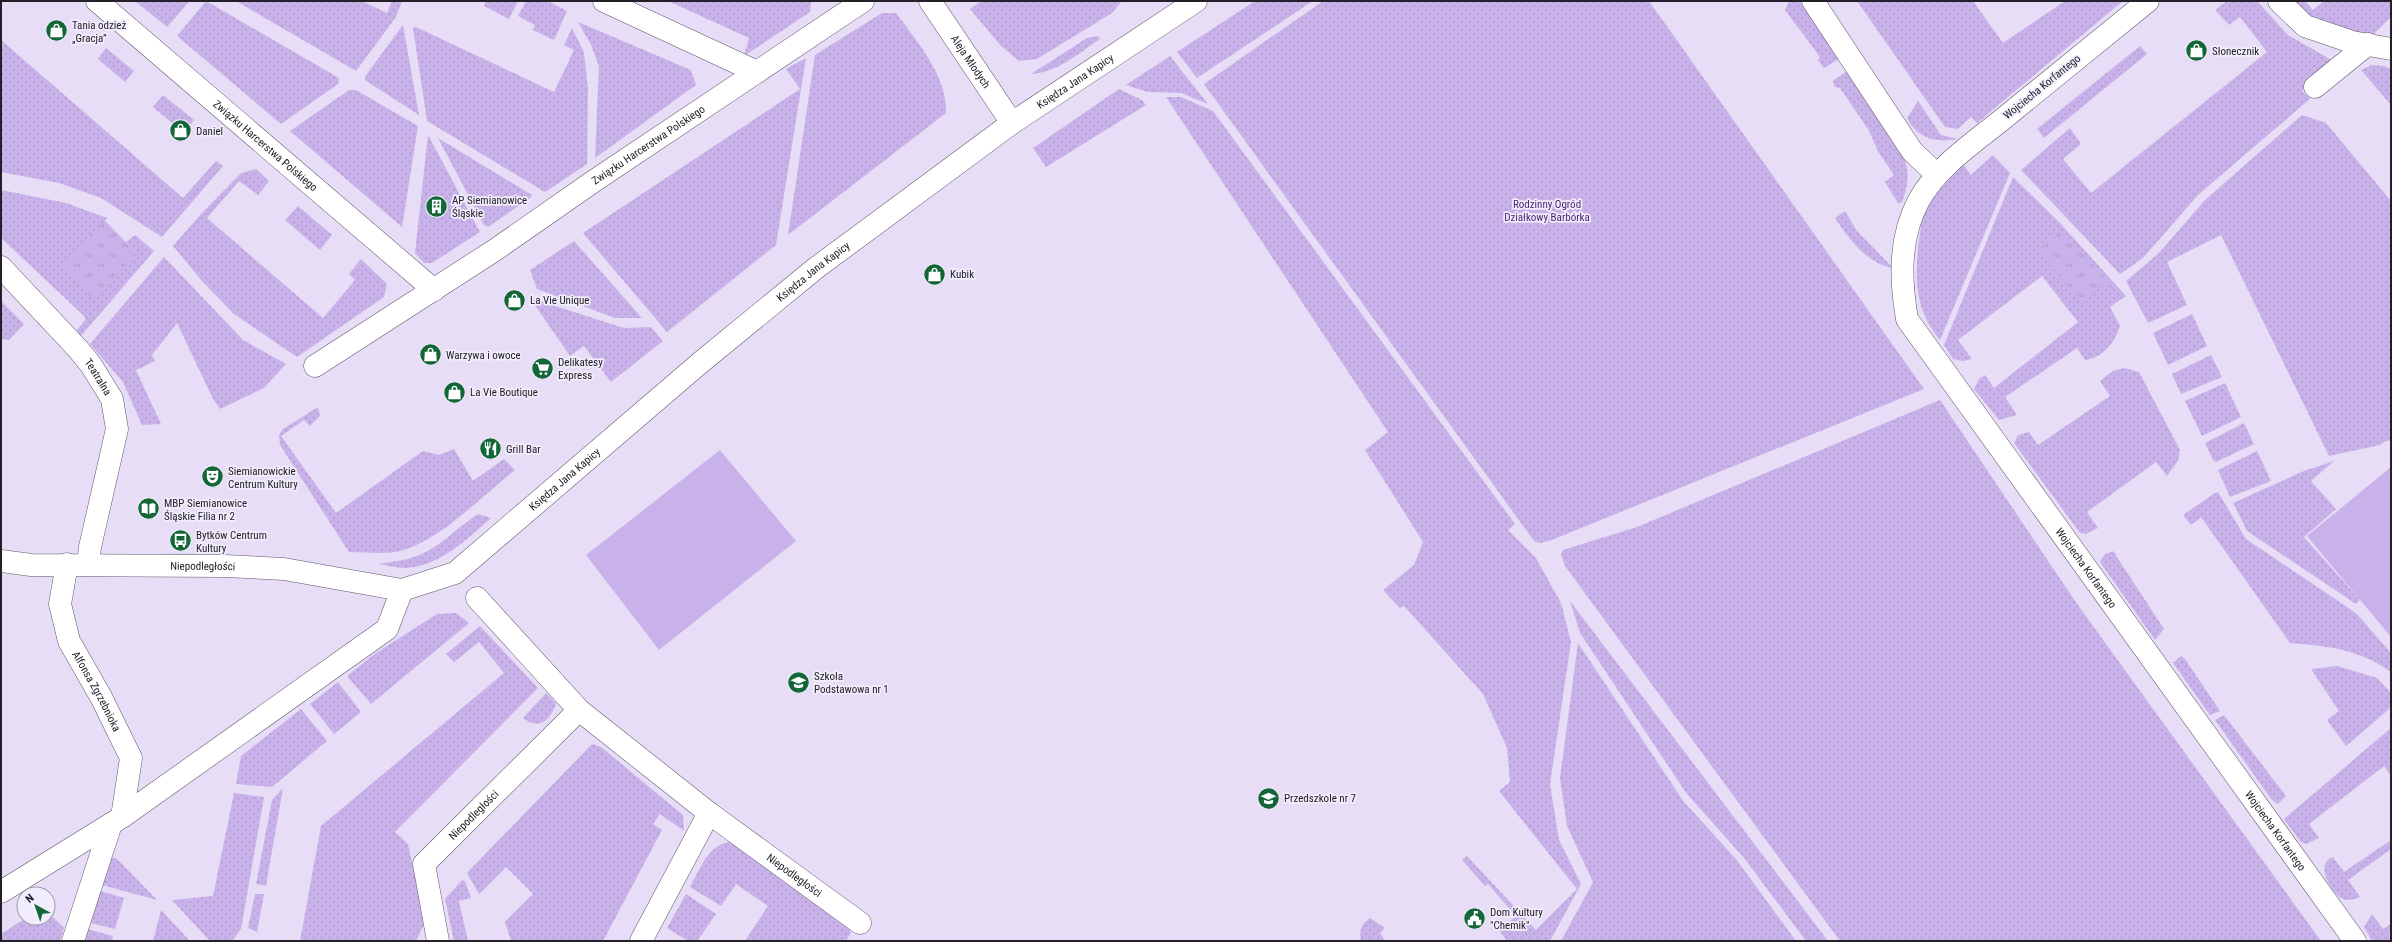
<svg xmlns="http://www.w3.org/2000/svg" width="2392" height="942" font-family="'Roboto Condensed',sans-serif">
<style>
.grass{fill:url(#grass-dots)}
.park{fill:url(#park-tufts)}
.pitch{fill:#c9b2ea}
.lines{fill:none;stroke-linecap:round;stroke-linejoin:round}
.minor-casing{stroke:#5d556a;stroke-width:23}
.tertiary-casing{stroke:#5d556a;stroke-width:23}
.minor{stroke:#fff;stroke-width:22}
.tertiary{stroke:#fff;stroke-width:22}
.labels{text-anchor:middle;dominant-baseline:central;stroke-width:3.5;stroke-linejoin:round;paint-order:stroke}
.poi-label{font-size:11px;fill:#232029;stroke:#f2edfc;text-anchor:start}
.street-label{font-size:11px;fill:#232029;stroke:#f2edfc}
.park-label{font-size:11px;fill:#4c2574;stroke:#f2edfc}
</style>
<defs>
<pattern id="grass-dots" width="8" height="8" patternUnits="userSpaceOnUse"><rect width="8" height="8" fill="#c9b2ea"/><path d="M2 2h.1M6 6h.1" fill="none" stroke="#ac99c9" stroke-width="1.8" stroke-linecap="round"/></pattern>
<pattern id="park-tufts" width="24" height="20" patternUnits="userSpaceOnUse"><rect width="24" height="20" fill="#c9b2ea"/><path d="M3 7l-1-3M5 7V3M7 7l1-3M15 17l-1-3M17 17v-4M19 17l1-3" fill="none" stroke="#ac99c9"/></pattern>
</defs>
<rect width="100%" height="100%" fill="#e7ddf6"/>
<!-- grass -->
<g class="grass">
<polygon points="135,1 190,1 167,27"/>
<polygon points="206,1 339,78 338,84 281,124 177,36"/>
<polygon points="236,1 362,1 387,13 392,1 402,1 396,17 356,71"/>
<polygon points="486,1 518,1 509,19 484,6"/>
<polygon points="526,1 548,1 567,11 554,40 533,30 535,25 518,16"/>
<polygon points="668,1 811,1 810,12 744,56 749,38"/>
<polygon points="981,1 1122,1 1112,13 1037,59 1019,61 1001,46 970,9"/>
<polygon points="1255,1 1313,1 1197,78 1177,52"/>
<polygon points="1323,1 1649,1 1924,389 1549,541 1540,543 1534,541 1204,84"/>
<polygon points="1789,1 1800,1 1839,59 1824,68 1818,60 1820,57 1785,10"/>
<polygon points="1857,1 1973,1 2003,43 2065,1 2123,1 1977,123 1971,117 1958,129 1945,127"/>
<polygon points="2227,1 2257,1 2288,35 2335,62 2302,91 2310,99 2198,195 2143,258 2120,274 2021,170 2070,128 2081,144 2063,159 2091,193 2267,52 2240,17 2229,25 2215,10"/>
<polygon points="2293,1 2305,1 2313,10 2324,1 2391,1 2391,17 2371,37 2306,14"/>
<path d="M882,13H896C916,40 948,77 946,113L788,235L815,55Z"/>
<polygon points="578,22 691,70 696,85 595,158 599,66 591,45"/>
<polygon points="403,25 419,115 365,80 366,75"/>
<polygon points="416,27 554,92 574,50 564,45 572,28 584,52 588,89 587,164 545,192 427,121 413,28"/>
<path d="M1098,36L1100,39C1079,53 1057,73 1031,74L1087,38Z"/>
<polygon points="1,40 183,198 216,161 223,166 162,237 101,198 59,183 1,172"/>
<polygon points="2140,46 2147,54 2044,138 2037,129"/>
<polygon points="106,48 134,71 125,82 98,59"/>
<polygon points="1170,56 1208,104 1181,93 1148,92 1126,85"/>
<polygon points="806,58 776,245 667,332 583,233 800,89 786,69"/>
<polygon points="2372,65 2384,66 2391,69 2391,105 2361,70"/>
<path d="M1847,71L1904,157C1910,174 1908,186 1902,202L1898,203L1885,182L1894,175L1879,153L1868,129L1840,88L1835,87L1833,81Z"/>
<polygon points="1119,89 1142,100 1146,105 1046,167 1033,148"/>
<polygon points="349,90 356,90 418,126 402,227 290,131"/>
<polygon points="163,95 194,120 187,129 178,128 153,107"/>
<polygon points="1166,97 1181,97 1213,111 1515,524 1508,530 1536,558 1561,603 1571,642 1550,784 1559,840 1581,884 1550,941 1507,941 1499,930 1516,916 1488,884 1485,886 1462,860 1467,856 1536,930 1577,889 1499,791 1510,782 1507,748 1483,694 1404,606 1400,608 1383,590 1414,565 1423,542 1365,450 1388,432"/>
<path d="M1918,101L1941,135L1958,139C1936,143 1918,139 1907,118Z"/>
<polygon points="2302,115 2326,123 2391,201 2391,441 2386,441 2380,445 2329,456 2221,235 2167,262 2187,305 2148,323 2126,281 2159,253 2205,200"/>
<polygon points="428,135 480,232 432,263 424,263 415,253"/>
<polygon points="438,138 532,195 530,198 488,227 484,225"/>
<path d="M1993,155L2010,173L1940,340C1912,307 1915,271 1920,232C1922,221 1924,206 1930,197C1939,185 1953,175 1963,164L1971,175Z"/>
<polygon points="256,169 269,181 258,195 239,181 207,218 323,318 355,280 349,274 361,259 387,284 384,297 297,357 234,314 202,281 173,246 201,214 241,173"/>
<path d="M2013,177L2059,222L2126,296L2110,307L2120,326C2115,342 2103,358 2085,360L2077,348L2005,397L2017,415L1999,420L1974,389L1979,379L1985,375L1994,388L2078,322L2042,276L1958,340L1972,359L1963,361L1953,359L1944,345Z"/>
<polygon points="1,190 66,203 107,218 105,221 137,254 126,242 135,235 154,251 80,337 77,330 86,319 83,315 1,238"/>
<polygon points="298,206 332,235 320,250 285,220"/>
<path d="M1845,211L1857,231L1893,268C1867,264 1848,238 1835,218Z"/>
<polygon points="574,241 642,318 615,318 537,289 530,270"/>
<polygon points="164,257 243,340 286,364 264,388 220,409 213,399 177,323 152,355 155,361 136,370 161,424 142,425 123,382 90,344"/>
<polygon points="530,298 624,328 651,327 663,341 611,382 584,346 570,356"/>
<polygon points="1,301 24,324 9,340 1,339"/>
<polygon points="2192,314 2207,346 2168,365 2153,333"/>
<polygon points="2211,355 2222,377 2181,394 2172,374"/>
<polygon points="2124,368 2139,372 2180,450 2178,461 2167,476 2156,462 2087,512 2098,528 2086,534 2080,533 2014,443 2018,435 2029,432 2038,445 2110,396 2100,381 2113,371"/>
<polygon points="2225,383 2241,417 2202,436 2185,401"/>
<polygon points="1940,400 2075,601 2321,941 1840,941 1565,566 1561,554 1563,550 1637,527"/>
<path d="M318,407L320,416L310,426L304,420L281,436L336,513L423,451L439,455L454,449L473,481L504,459L515,470C482,496 436,545 395,552C381,554 364,552 349,552L280,445L279,435L283,429Z"/>
<polygon points="2244,423 2254,444 2216,462 2213,460 2205,443"/>
<polygon points="2257,451 2271,481 2230,497 2218,470"/>
<polygon points="2334,461 2311,481 2336,509 2304,537 2360,600 2356,604 2247,531 2233,503 2304,471"/>
<path d="M2218,492L2246,539L2356,613L2391,653V672C2359,649 2327,646 2290,643L2201,517L2191,525L2183,515L2215,493Z"/>
<path d="M478,514L491,518C466,540 440,566 406,568C397,568 387,565 378,564C389,562 401,561 411,558C437,551 456,528 478,514Z"/>
<polygon points="2113,551 2164,629 2155,640 2100,562 2104,555"/>
<polygon points="1570,601 1828,941 1806,941 1744,858 1687,794 1580,633"/>
<polygon points="456,613 469,623 371,704 347,676 376,653 437,614"/>
<polygon points="480,626 538,688 395,832 408,844 425,922 416,941 300,941 321,826 504,673 479,642 454,662 446,654"/>
<polygon points="1578,643 1684,802 1736,859 1796,941 1561,941 1593,882 1567,826 1560,778"/>
<polygon points="2181,656 2185,659 2220,711 2210,715 2173,663"/>
<polygon points="2337,666 2377,678 2391,693 2391,705 2388,710 2346,746 2327,720 2339,711 2311,669"/>
<polygon points="338,682 361,712 334,734 310,704"/>
<path d="M546,693L556,703C551,720 539,731 523,718Z"/>
<polygon points="301,709 327,741 272,787 236,784 241,756"/>
<polygon points="2224,715 2286,796 2278,804 2272,800 2215,720"/>
<polygon points="2391,728 2391,776 2384,766 2309,824 2319,838 2306,844 2301,842 2284,819"/>
<polygon points="592,744 601,747 683,815 684,831 660,814 653,824 662,830 603,941 511,941 505,922 533,894 506,867 479,894 467,873"/>
<polygon points="283,788 266,886 256,884 272,800"/>
<polygon points="234,793 264,797 241,929 232,941 210,941 172,900 213,896"/>
<path d="M2391,840V849L2348,880L2360,897C2355,899 2347,902 2341,898C2331,891 2314,864 2333,857L2344,872Z"/>
<path d="M730,842L845,920L851,933L846,941H745L768,906L736,884L721,906L690,887C700,870 708,844 730,842Z"/>
<polygon points="110,858 116,858 157,900 102,885"/>
<polygon points="462,880 465,881 471,898 459,901 468,941 454,941 445,899"/>
<polygon points="100,891 124,898 115,929 91,923"/>
<polygon points="255,894 264,894 257,932 248,928"/>
<polygon points="686,894 716,914 697,941 688,941 667,928"/>
<polygon points="161,910 190,941 153,941"/>
<polygon points="2372,914 2383,929 2391,924 2391,932 2389,934 2391,941 2372,941 2364,927"/>
<polygon points="48,916 54,918 64,928 60,941 1,941 1,934 26,918 48,918"/>
<path d="M1370,918L1385,928L1380,933L1385,941H1361C1359,929 1361,925 1370,918Z"/>
<polygon points="87,929 113,936 112,941 84,941"/>
</g>
<!-- park -->
<g class="park">
<polygon points="105,221 137,254 92,298 61,267"/>
<polygon points="2063,231 2108,281 2081,302 2037,250"/>
</g>
<!-- pitch -->
<g class="pitch">
<polygon points="720,450 796,541 659,650 586,555"/>
<polygon points="2391,467 2391,637 2307,536"/>
</g>
<g class="lines">
<defs>
<g id="minor">
<path id="s1" d="M97,1L434,290"/>
<polyline points="604,1 757,72"/>
<path id="s2" d="M930,1L1012,123"/>
<polyline points="1813,1 1912,151 1937,175"/>
<path id="s3" d="M2148,1C2101,39 2055,77 2009,114C1978,140 1939,164 1919,200C1899,237 1900,278 1907,319L2355,941"/>
<polyline points="2279,1 2305,26 2352,42 2391,49"/>
<polyline points="2315,87 2368,44"/>
<path id="s4" d="M1,267L78,349L91,365L112,399L117,429L90,547L88,565"/>
<path id="s5" d="M315,366L495,250L594,181L863,1"/>
<path id="s6" d="M67,564L60,604L69,641L101,697L131,758L122,817"/>
<path id="s7" d="M477,598L579,710L709,813L860,923"/>
<polyline points="1,892 122,817 387,629 402,590"/>
<polyline points="73,941 111,824"/>
<path id="s8" d="M438,941L424,864L579,710"/>
<polyline points="641,941 709,813"/>
</g>
<g id="tertiary">
<path id="s9" d="M1,561L31,565L225,566L284,569L402,590L455,573L700,363L816,268L1012,123L1196,1"/>
</g>
</defs>
<!-- minor casing -->
<use href="#minor" class="minor-casing"/>
<!-- tertiary casing -->
<use href="#tertiary" class="tertiary-casing"/>
<!-- minor -->
<use href="#minor" class="minor"/>
<!-- tertiary -->
<use href="#tertiary" class="tertiary"/>
</g>
<!-- icons -->
<defs>
<symbol id="shop-disc" viewBox="-11 -11 22 22"><circle r="9.5" fill="#136637" stroke="#f2edfc"/><path d="M-5-2.5h2.3a2.7 3.5 0 0 1 5.4 0H5L5.5 6h-11ZM-1.5-2.5h3a1.5 2.3 0 0 0-3 0Z" fill="#fff"/></symbol>
<symbol id="building-disc" viewBox="-11 -11 22 22"><circle r="9.5" fill="#136637" stroke="#f2edfc"/><path d="M-4-6H4V6H1V3H-1V6H-4ZM-2.5-4.3h1.7v1.8h-1.7ZM.8-4.3h1.7v1.8H.8ZM-2.5-1h1.7V.8h-1.7ZM.8-1h1.7V.8H.8Z" fill="#fff"/></symbol>
<symbol id="supermarket-disc" viewBox="-11 -11 22 22"><circle r="9.5" fill="#136637" stroke="#f2edfc"/><path d="M-6-5.5h2.5l.6 2H6L4.5 2H-2.5L-4.4-4H-6ZM-1.5 3.2a1.3 1.3 0 1 0 .1 0ZM3 3.2a1.3 1.3 0 1 0 .1 0Z" fill="#fff"/></symbol>
<symbol id="restaurant-disc" viewBox="-11 -11 22 22"><circle r="9.5" fill="#136637" stroke="#f2edfc"/><path d="M-5-6h1v4h1v-4h1v4h1v-4h1v5L-1.5 .5V6h-2V.5L-5-1ZM5-6V6H3V1.5H1.5Q1.5-4 5-6Z" fill="#fff"/></symbol>
<symbol id="theatre-disc" viewBox="-11 -11 22 22"><circle r="9.5" fill="#136637" stroke="#f2edfc"/><path d="M-5-5.5Q0-4 5-5.5V0Q5 5 0 6Q-5 5-5 0ZM-3.3-2.5H-1v1.5H-3.3ZM1-2.5H3.3v1.5H1ZM-2.8 1Q0 5.5 2.8 1Z" fill="#fff"/></symbol>
<symbol id="library-disc" viewBox="-11 -11 22 22"><circle r="9.5" fill="#136637" stroke="#f2edfc"/><path d="M-6-4Q-3-5.5-.7-3.5V5Q-3 3-6 4ZM6-4Q3-5.5 .7-3.5V5Q3 3 6 4Z" fill="#fff"/></symbol>
<symbol id="bus-disc" viewBox="-11 -11 22 22"><circle r="9.5" fill="#136637" stroke="#f2edfc"/><path d="M-5-6H5V4H4V6H2V4H-2V6H-4V4H-5ZM-3.5-4V0h7V-4ZM-3.5 1.2v1.5H-2V1.2ZM2 1.2v1.5H3.5V1.2Z" fill="#fff"/></symbol>
<symbol id="school-disc" viewBox="-11 -11 22 22"><circle r="9.5" fill="#136637" stroke="#f2edfc"/><path d="M0-5L7-2L0 1L-7-2ZM-4 1L0 2.5L4 1V4Q0 6-4 4Z" fill="#fff"/></symbol>
<symbol id="civic-disc" viewBox="-11 -11 22 22"><circle r="9.5" fill="#136637" stroke="#f2edfc"/><path d="M-.6-6.5H3V-4.5H.6V-3L4-1V1h2V6H-6V1h2V-1L-.6-3ZM-1.2 2.5V6h2.4V2.5Z" fill="#fff"/></symbol>
</defs>
<g fill-rule="evenodd">
<use href="#shop-disc" x="44" y="18" width="25" height="25"/>
<use href="#shop-disc" x="2184" y="38" width="25" height="25"/>
<use href="#shop-disc" x="168" y="118" width="25" height="25"/>
<use href="#building-disc" x="424" y="194" width="25" height="25"/>
<use href="#shop-disc" x="922" y="262" width="25" height="25"/>
<use href="#shop-disc" x="502" y="288" width="25" height="25"/>
<use href="#shop-disc" x="418" y="342" width="25" height="25"/>
<use href="#supermarket-disc" x="530" y="356" width="25" height="25"/>
<use href="#shop-disc" x="442" y="380" width="25" height="25"/>
<use href="#restaurant-disc" x="478" y="436" width="25" height="25"/>
<use href="#theatre-disc" x="200" y="464" width="25" height="25"/>
<use href="#library-disc" x="136" y="496" width="25" height="25"/>
<use href="#bus-disc" x="168" y="528" width="25" height="25"/>
<use href="#school-disc" x="786" y="670" width="25" height="25"/>
<use href="#school-disc" x="1256" y="786" width="25" height="25"/>
<use href="#civic-disc" x="1462" y="906" width="25" height="25"/>
</g>
<g class="labels">
<!-- poi labels -->
<g class="poi-label">
<text x="72" y="25">Tania odzież<tspan x="72" dy="13">„Gracja”</tspan></text>
<text x="2212" y="51">Słonecznik</text>
<text x="196" y="131">Daniel</text>
<text x="452" y="200">AP Siemianowice<tspan x="452" dy="13">Śląskie</tspan></text>
<text x="950" y="274">Kubik</text>
<text x="530" y="300">La Vie Unique</text>
<text x="446" y="355">Warzywa i owoce</text>
<text x="558" y="362">Delikatesy<tspan x="558" dy="13">Express</tspan></text>
<text x="470" y="392">La Vie Boutique</text>
<text x="506" y="449">Grill Bar</text>
<text x="228" y="471">Siemianowickie<tspan x="228" dy="13">Centrum Kultury</tspan></text>
<text x="164" y="503">MBP Siemianowice<tspan x="164" dy="13">Śląskie Filia nr 2</tspan></text>
<text x="196" y="535">Bytków Centrum<tspan x="196" dy="13">Kultury</tspan></text>
<text x="814" y="676">Szkoła<tspan x="814" dy="13">Podstawowa nr 1</tspan></text>
<text x="1284" y="798">Przedszkole nr 7</text>
<text x="1490" y="912">Dom Kultury<tspan x="1490" dy="13">"Chemik"</tspan></text>
</g>
<!-- street labels -->
<g class="street-label">
<text stroke="none"><textPath href="#s2" startOffset="73">Aleja Młodych</textPath></text>
<text stroke="none"><textPath href="#s9" startOffset="1251">Księdza Jana Kapicy</textPath></text>
<text transform="translate(2042 87) rotate(-39)">Wojciecha Korfantego</text>
<text stroke="none"><textPath href="#s1" startOffset="222">Związku Harcerstwa Polskiego</textPath></text>
<text stroke="none"><textPath href="#s5" startOffset="400">Związku Harcerstwa Polskiego</textPath></text>
<text stroke="none"><textPath href="#s9" startOffset="927">Księdza Jana Kapicy</textPath></text>
<text stroke="none"><textPath href="#s4" startOffset="147">Teatralna</textPath></text>
<text stroke="none"><textPath href="#s9" startOffset="603">Księdza Jana Kapicy</textPath></text>
<text stroke="none"><textPath href="#s9" startOffset="202">Niepodległości</textPath></text>
<text stroke="none"><textPath href="#s3" startOffset="733">Wojciecha Korfantego</textPath></text>
<text stroke="none"><textPath href="#s6" startOffset="136">Alfonsa Zgrzebnioka</textPath></text>
<text stroke="none"><textPath href="#s8" startOffset="148">Niepodległości</textPath></text>
<text stroke="none"><textPath href="#s3" startOffset="1057">Wojciecha Korfantego</textPath></text>
<text stroke="none"><textPath href="#s7" startOffset="423">Niepodległości</textPath></text>
</g>
<!-- park labels -->
<g class="park-label">
<text x="1547" y="204">Rodzinny Ogród<tspan x="1547" dy="13">Działkowy Barbórka</tspan></text>
</g>
</g>
<!-- border -->
<rect width="2392" height="942" fill="none" stroke="#232029" stroke-width="4"/>
<!-- north arrow -->
<g transform="translate(36 906) rotate(320)"><circle r="19" fill="#f2edfc" stroke="#9f9ba8"/>
<path d="M0-3L7 15L0 10L-7 15Z" fill="#136637"/>
<text y="-6" font-size="11" font-weight="bold" text-anchor="middle" fill="#232029">N</text>
</g>
</svg>
